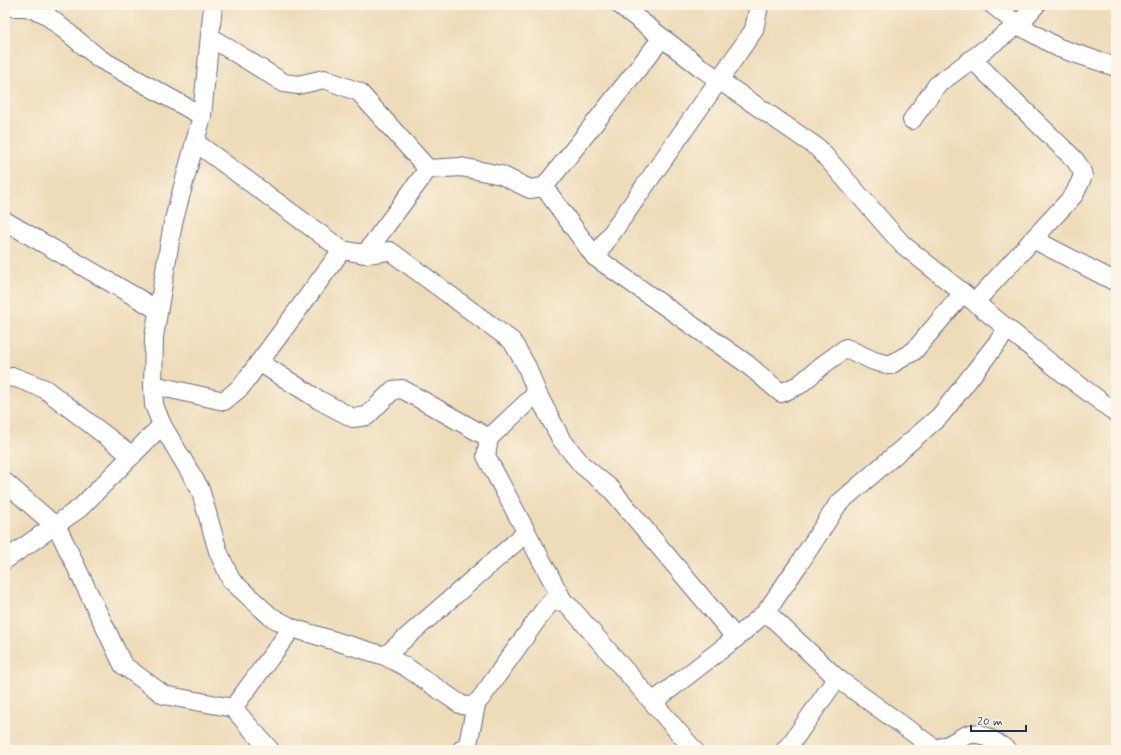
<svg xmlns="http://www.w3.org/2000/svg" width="1121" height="755" font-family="Mynerve,sans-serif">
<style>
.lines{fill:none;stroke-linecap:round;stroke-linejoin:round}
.minor-casing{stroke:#656c7e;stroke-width:20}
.minor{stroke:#fff;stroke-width:18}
</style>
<rect width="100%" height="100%" fill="#fcf5e5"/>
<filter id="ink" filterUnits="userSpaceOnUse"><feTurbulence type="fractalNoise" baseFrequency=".025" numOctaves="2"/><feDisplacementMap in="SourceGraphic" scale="8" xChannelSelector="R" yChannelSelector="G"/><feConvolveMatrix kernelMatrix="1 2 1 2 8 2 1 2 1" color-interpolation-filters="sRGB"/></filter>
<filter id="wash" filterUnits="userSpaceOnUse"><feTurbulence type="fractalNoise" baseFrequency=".012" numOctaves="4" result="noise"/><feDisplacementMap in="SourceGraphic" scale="16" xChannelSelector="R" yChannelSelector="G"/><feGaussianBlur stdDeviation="0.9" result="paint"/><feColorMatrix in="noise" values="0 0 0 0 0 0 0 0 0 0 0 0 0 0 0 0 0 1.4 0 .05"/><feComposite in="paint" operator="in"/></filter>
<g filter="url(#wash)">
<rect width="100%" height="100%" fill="#eedcb9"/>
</g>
<g filter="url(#ink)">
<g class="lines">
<defs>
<g id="minor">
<path d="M213,5L202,116L173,223L154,337L153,385L154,405L162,425L200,489L218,551L231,580L270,616L292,628L385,656L406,667L460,704C469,708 474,706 481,698L544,610L551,602L563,601L571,608L694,750"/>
<polyline points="620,5 700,67 818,148 902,244 1063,373 1116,413"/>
<polyline points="993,5 1018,25 1059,48 1116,67"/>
<polyline points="5,7 26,7 44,13 100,59 202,116"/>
<polyline points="210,37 284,83 298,85 324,79 359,92 428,169"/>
<polyline points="972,59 1075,160 1081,169 1083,176 1074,195 975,302"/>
<polyline points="912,120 937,85 1018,25 1036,5"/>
<polyline points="195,142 342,250 365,254 390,251 512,341 527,367 537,393 489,438 486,456 563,601"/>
<polyline points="544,187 595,257 747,364 781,393 799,385 824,364 846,348 874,361 890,365 914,351 963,293"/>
<polyline points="5,221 158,310"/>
<polyline points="1033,239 1116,282"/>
<polyline points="365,254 428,169 461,167 501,175 530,189 544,187 662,38"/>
<polyline points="595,257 754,30 759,5"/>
<polyline points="259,362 319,400 353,418 367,416 393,390 402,389 489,438"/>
<polyline points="5,378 14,377 45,389 132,456"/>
<polyline points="153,385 224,401 241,387 342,250"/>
<polyline points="537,393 561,439 582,465 611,489 736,638"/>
<polyline points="5,482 54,525 61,535 123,665 164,695 233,708 270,750"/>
<polyline points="5,560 80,508 162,425"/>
<path d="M766,612L837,678L934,748C952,750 964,728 982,735C991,739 1000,745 1008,750"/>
<polyline points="385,656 526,533"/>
<polyline points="653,702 736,638 766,612 799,564 838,504 940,416 1008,329"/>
<polyline points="233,708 292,628"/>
<polyline points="461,750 468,744 476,705"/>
<polyline points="785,750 792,742 837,678"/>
</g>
</defs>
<!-- minor casing -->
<use href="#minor" class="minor-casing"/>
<!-- minor -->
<use href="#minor" class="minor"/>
</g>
</g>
<!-- margin -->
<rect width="1121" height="755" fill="none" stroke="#fcf5e5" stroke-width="20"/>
<!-- scale -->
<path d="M971 725v6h55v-6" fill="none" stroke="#1b2f5e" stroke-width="2"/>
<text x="977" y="725" font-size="12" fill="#1b2f5e" stroke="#fcf5e5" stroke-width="3" paint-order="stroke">20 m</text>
</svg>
